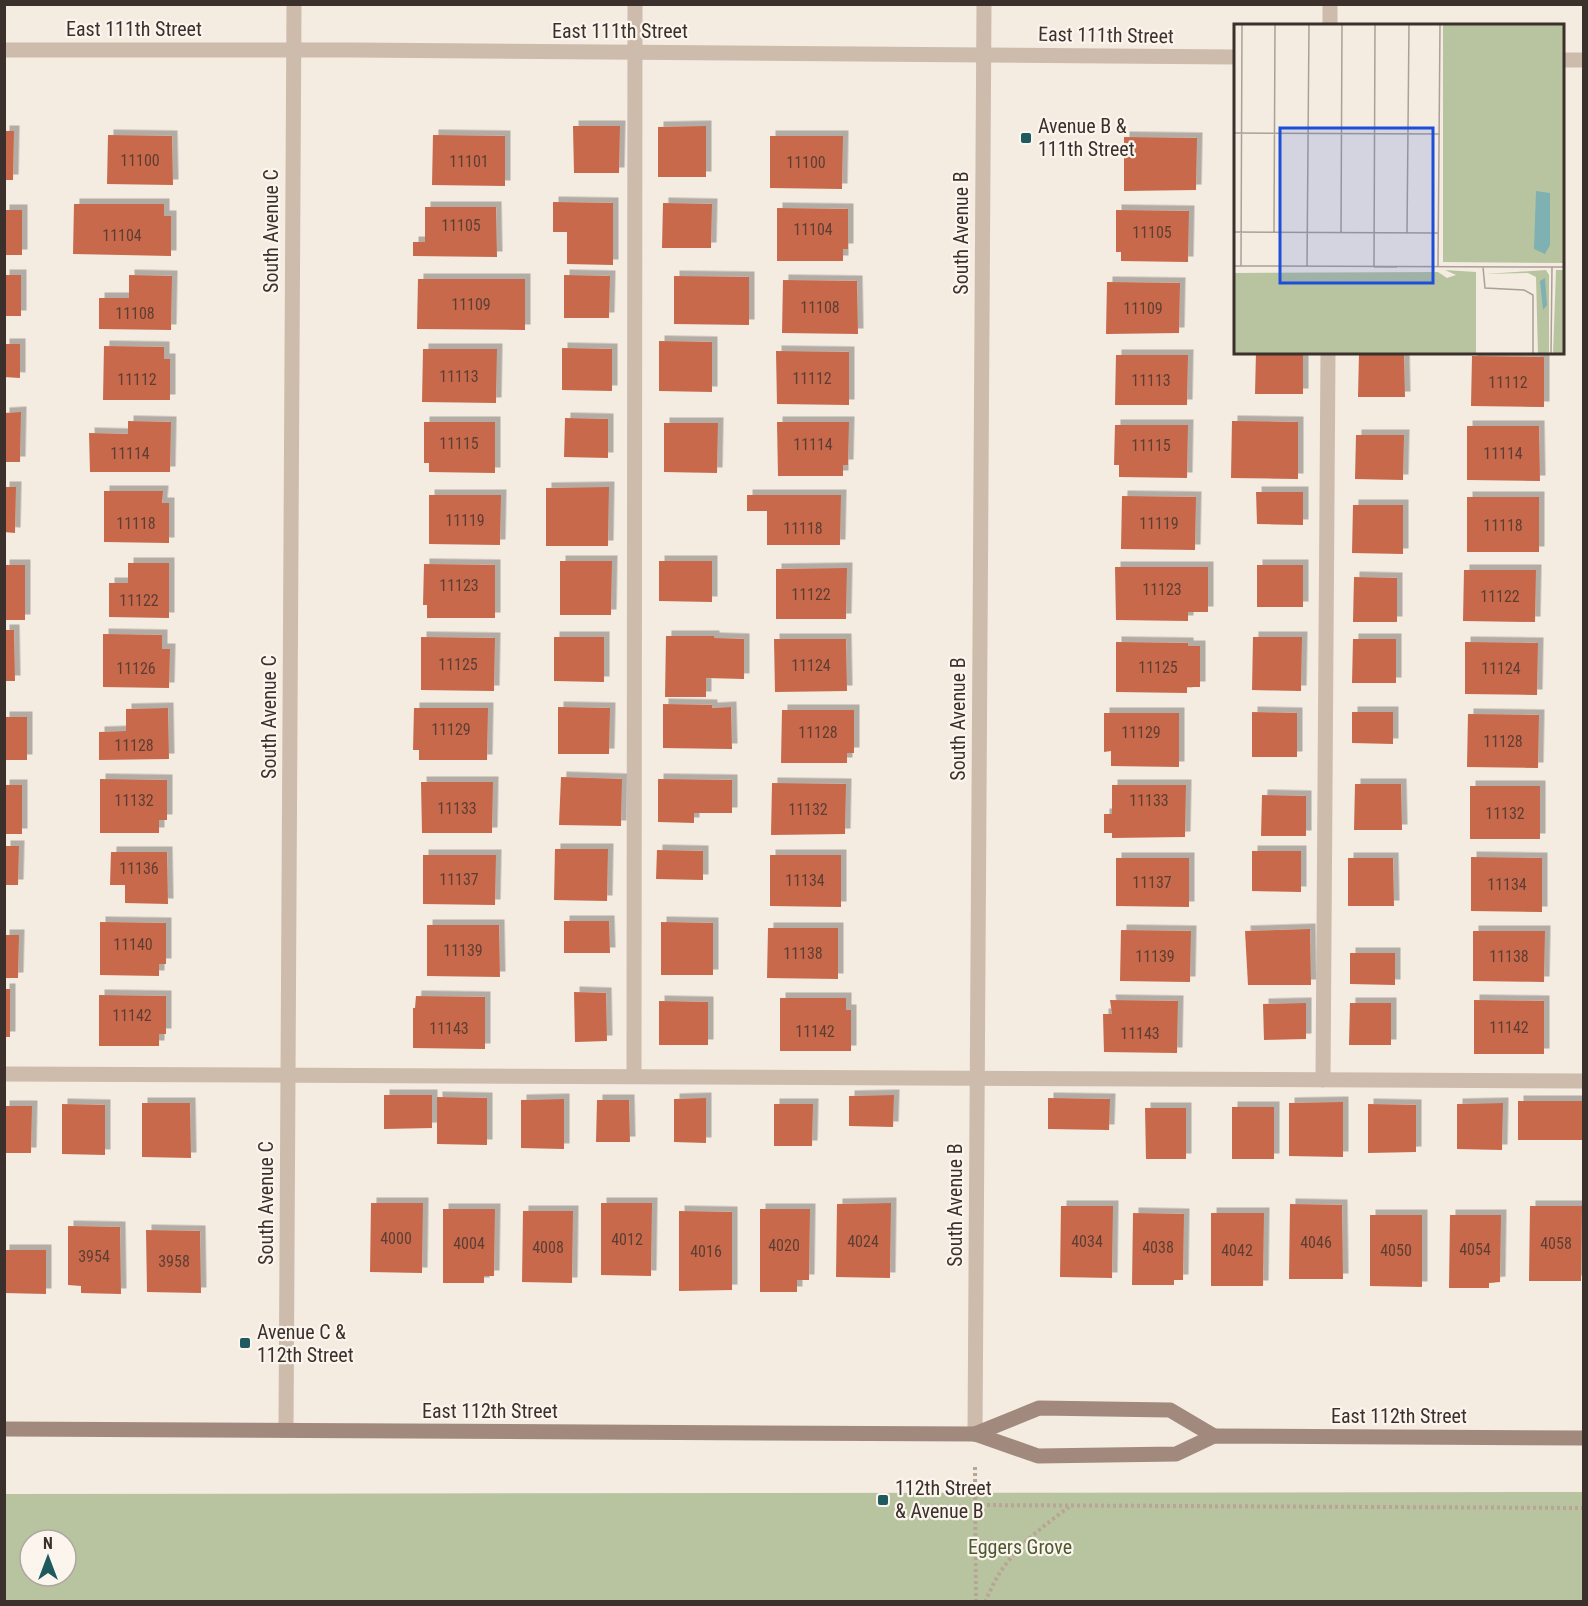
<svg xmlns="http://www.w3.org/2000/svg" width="1588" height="1606" font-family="'Roboto Condensed',sans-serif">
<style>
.green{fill:#b8c4a0;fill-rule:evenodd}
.building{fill:#c8694b;filter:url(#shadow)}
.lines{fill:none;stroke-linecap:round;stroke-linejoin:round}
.path{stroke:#b9a596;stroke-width:4;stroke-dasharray:3 3;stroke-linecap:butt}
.lane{stroke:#cdbbac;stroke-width:15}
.street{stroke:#cdbbac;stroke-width:15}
.secondary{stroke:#a18a7d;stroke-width:15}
.poi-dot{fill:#1f5a5e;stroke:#fbf5ee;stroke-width:2}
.labels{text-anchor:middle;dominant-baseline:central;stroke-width:4.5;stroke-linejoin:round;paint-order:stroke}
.number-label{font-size:16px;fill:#5e3e33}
.street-label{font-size:20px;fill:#3b302b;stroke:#fbf5ee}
.poi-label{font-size:20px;fill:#3b302b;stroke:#fbf5ee;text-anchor:start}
.park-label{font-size:20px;fill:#4a5a2e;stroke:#fbf5ee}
.inset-road{fill:none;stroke:#aaa098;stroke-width:1.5}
.view{fill:#1d4ed8;fill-opacity:0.15;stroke:#1d4ed8;stroke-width:3}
.inset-edge{fill:none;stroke:#3b302b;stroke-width:3}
</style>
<defs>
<filter id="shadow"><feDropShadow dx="5.5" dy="-5.5" stdDeviation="0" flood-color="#0004"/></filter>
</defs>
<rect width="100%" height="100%" fill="#f4ebe1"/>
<!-- green -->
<path class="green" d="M1583,1492V1601H5V1494ZM30,1540H66V1576H30Z"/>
<!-- building -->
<g class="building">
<polygon points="573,126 620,126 619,173 574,173"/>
<polygon points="706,126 706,177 658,177 658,127"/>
<polygon points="4,131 14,131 13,180 4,180"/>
<polygon points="108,135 172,136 173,185 107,184"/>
<polygon points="433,135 505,136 505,186 432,185"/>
<polygon points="770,136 843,136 842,189 770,188"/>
<polygon points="1124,137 1197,138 1196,190 1124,191"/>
<polygon points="553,202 613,203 613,265 567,264 567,232 553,232"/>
<polygon points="663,203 712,204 711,248 662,248"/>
<polygon points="74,204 164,204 164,216 171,216 171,256 73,254"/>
<polygon points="425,207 496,207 497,257 413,256 413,242 425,242"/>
<polygon points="777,208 848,209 848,249 843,249 843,261 777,261"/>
<rect x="4" y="210" width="18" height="45"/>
<polygon points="1116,210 1189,211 1188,262 1121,261 1121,252 1116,252"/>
<rect x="4" y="275" width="17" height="41"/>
<polygon points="129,275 172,276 171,330 99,329 99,298 129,298"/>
<polygon points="564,275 610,276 609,318 564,318"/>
<polygon points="674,276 749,277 749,325 674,324"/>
<polygon points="418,279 525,279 525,330 417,329"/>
<polygon points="783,280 857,281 858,334 782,333"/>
<polygon points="1107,282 1180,283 1179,333 1106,334"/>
<polygon points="659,341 712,342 712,392 659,391"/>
<polygon points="4,344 20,344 20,378 4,377"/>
<polygon points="104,346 164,347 164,359 170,359 170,400 103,400"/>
<polygon points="562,348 612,349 612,391 562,390"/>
<polygon points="423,349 497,349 496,403 422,402"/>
<polygon points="776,351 849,352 849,405 777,404"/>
<polygon points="1256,352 1303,352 1303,394 1255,394"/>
<polygon points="1359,353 1404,354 1405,397 1358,397"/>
<polygon points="1116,355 1188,355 1187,405 1115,405"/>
<polygon points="1472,356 1544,357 1544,407 1471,406"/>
<polygon points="21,412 20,462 4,462 4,413"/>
<polygon points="565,418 608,419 608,458 564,457"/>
<polygon points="128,421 171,422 170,472 90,472 89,433 128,434"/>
<polygon points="1232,421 1298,422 1298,479 1231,478"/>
<polygon points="424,422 495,422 495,473 429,472 429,463 424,463"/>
<polygon points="777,422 849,422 848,465 843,465 843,476 778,476"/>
<polygon points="664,423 718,423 717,473 664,472"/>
<polygon points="1115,425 1188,425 1187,478 1119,477 1119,465 1114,465"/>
<polygon points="1467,426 1539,426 1540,481 1467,480"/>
<polygon points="1356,435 1404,435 1403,480 1355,479"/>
<polygon points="4,487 16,487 15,533 4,532"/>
<polygon points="609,487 608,546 546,546 546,488"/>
<polygon points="104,491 163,491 162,503 169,503 169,543 104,542"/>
<polygon points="1256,492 1303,492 1303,525 1257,524"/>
<polygon points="429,495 501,495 500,545 429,544"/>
<polygon points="747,495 841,495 840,545 767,545 767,511 747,511"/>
<polygon points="1122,496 1196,497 1195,550 1121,549"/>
<rect x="1467" y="497" width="72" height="55"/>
<polygon points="1353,505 1403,505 1403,554 1352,553"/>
<polygon points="560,561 612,561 611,615 560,615"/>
<polygon points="659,561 712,561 712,602 659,601"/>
<polygon points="128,563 169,563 169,618 109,617 109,583 128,583"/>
<polygon points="424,564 495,565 495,618 427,618 427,605 423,605"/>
<rect x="4" y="565" width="21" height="55"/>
<rect x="1257" y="565" width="46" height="42"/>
<polygon points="1115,567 1208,567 1208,612 1188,612 1188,621 1116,620"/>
<polygon points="847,568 846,619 776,619 776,569"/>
<polygon points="1464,570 1536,570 1535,622 1463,621"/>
<polygon points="1354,577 1397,578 1397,622 1353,622"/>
<polygon points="4,630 14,630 15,681 4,681"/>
<polygon points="103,634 162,635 162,649 170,649 169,688 103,687"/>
<polygon points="666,636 714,636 714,638 744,639 744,679 706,678 706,697 665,697"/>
<polygon points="421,637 495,638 494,691 421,690"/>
<polygon points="554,637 604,637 604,682 554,681"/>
<polygon points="1253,637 1302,637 1301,691 1252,690"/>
<polygon points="774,639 846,639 847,691 775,692"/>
<polygon points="1353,639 1396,639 1396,683 1352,683"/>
<polygon points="1116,642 1188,643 1188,646 1200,646 1200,687 1187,687 1187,693 1116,692"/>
<polygon points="1465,642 1538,643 1537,695 1465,694"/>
<polygon points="663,704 712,705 712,708 731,707 732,749 663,748"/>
<polygon points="558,707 610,708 609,754 558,754"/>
<polygon points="168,708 169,759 99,760 99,732 126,731 126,709"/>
<polygon points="414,708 488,708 487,760 419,760 419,750 413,750"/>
<polygon points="782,710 854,710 854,753 847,753 847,763 781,763"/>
<polygon points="1252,712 1297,713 1297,757 1252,757"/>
<polygon points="1352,712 1393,712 1393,744 1352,743"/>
<polygon points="1104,713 1179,713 1179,767 1111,766 1111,751 1104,752"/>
<polygon points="1468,714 1539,715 1538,768 1467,767"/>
<rect x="4" y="717" width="23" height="43"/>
<polygon points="561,777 622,779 621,826 559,825"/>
<polygon points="100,779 167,780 167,820 159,820 159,833 100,833"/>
<polygon points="658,779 732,780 732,813 694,813 694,823 658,822"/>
<polygon points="421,782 493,782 492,833 422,833"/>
<polygon points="772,783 846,784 845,834 771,835"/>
<polygon points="1355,784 1401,784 1402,830 1354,830"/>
<rect x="4" y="785" width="18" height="49"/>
<polygon points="1112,785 1186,785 1185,837 1112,838 1112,833 1104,833 1104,814 1112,814"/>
<rect x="1470" y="786" width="70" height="53"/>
<polygon points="1262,795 1306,796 1306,836 1261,836"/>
<polygon points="5,846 19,846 18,885 5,885"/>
<polygon points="555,849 608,849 607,901 554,900"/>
<polygon points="657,850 703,851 703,880 656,879"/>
<polygon points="1252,851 1301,851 1301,892 1252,891"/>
<polygon points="111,852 167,852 168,904 125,903 125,885 110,885"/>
<polygon points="423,855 496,855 495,905 423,904"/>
<polygon points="770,855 841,855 841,907 770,906"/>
<polygon points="1471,857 1542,858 1542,912 1471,911"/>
<polygon points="1116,858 1189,858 1189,907 1116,906"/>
<polygon points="1348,858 1393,858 1394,906 1348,906"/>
<polygon points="564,921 609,921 610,953 564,953"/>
<polygon points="100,922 166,923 166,964 159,964 159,976 100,975"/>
<polygon points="661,922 713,923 713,975 661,975"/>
<polygon points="427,925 499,925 500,977 427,976"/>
<polygon points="768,928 838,928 838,979 767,978"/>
<polygon points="1310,929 1311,985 1248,985 1245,931"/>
<polygon points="1121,930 1191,931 1190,982 1120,981"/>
<polygon points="1473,931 1545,931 1544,982 1473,981"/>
<polygon points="4,935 19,935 18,978 4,978"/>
<polygon points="1350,953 1395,953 1395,985 1350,984"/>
<rect x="4" y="989" width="6" height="48"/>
<polygon points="574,992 606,993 607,1041 575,1042"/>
<polygon points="99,995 166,996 166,1034 159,1034 159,1046 99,1046"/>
<polygon points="416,996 485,997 485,1049 413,1048 413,1008 415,1008"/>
<polygon points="780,998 846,998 846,1010 851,1010 851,1051 780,1051"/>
<polygon points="1110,1000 1178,1001 1177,1053 1104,1052 1103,1014 1112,1014"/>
<polygon points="1474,1000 1544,1001 1544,1054 1474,1054"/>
<polygon points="659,1001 708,1002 708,1045 659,1045"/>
<polygon points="1306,1003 1306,1039 1264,1040 1263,1004"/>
<polygon points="1350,1003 1391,1003 1391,1045 1349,1045"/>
<polygon points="384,1095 432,1095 432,1128 384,1129"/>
<polygon points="894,1095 893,1127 849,1126 849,1096"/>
<polygon points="437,1097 487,1098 487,1145 437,1144"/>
<polygon points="706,1098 706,1143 674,1142 674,1099"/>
<polygon points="1048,1098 1110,1099 1109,1130 1048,1129"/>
<polygon points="564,1099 564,1149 521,1148 521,1100"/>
<polygon points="597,1100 629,1100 630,1142 596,1142"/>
<rect x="1518" y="1101" width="66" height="39"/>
<polygon points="1343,1102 1343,1157 1289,1156 1289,1103"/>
<polygon points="142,1103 190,1103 191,1158 142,1157"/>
<polygon points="1503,1103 1502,1150 1457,1149 1457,1104"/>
<polygon points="62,1104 105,1105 105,1155 62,1154"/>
<polygon points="774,1104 813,1104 812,1146 774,1146"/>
<polygon points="1368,1104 1416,1105 1416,1152 1368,1153"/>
<polygon points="4,1106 32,1106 31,1153 4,1153"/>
<rect x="1232" y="1107" width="42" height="52"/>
<polygon points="1145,1108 1186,1108 1186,1159 1146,1159"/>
<polygon points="371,1203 423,1203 422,1273 370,1272"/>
<polygon points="601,1203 652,1203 651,1276 601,1275"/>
<polygon points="891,1203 890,1278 836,1277 837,1204"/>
<polygon points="1290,1204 1342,1205 1343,1279 1289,1279"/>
<polygon points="1061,1206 1113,1206 1112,1278 1060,1277"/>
<polygon points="1530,1206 1582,1206 1581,1281 1529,1281"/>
<polygon points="443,1209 495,1209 494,1276 484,1276 484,1283 443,1283"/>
<polygon points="760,1209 810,1209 809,1280 797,1280 797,1292 760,1292"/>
<polygon points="523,1211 573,1211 572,1283 522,1282"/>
<polygon points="679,1211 732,1212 732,1290 679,1291"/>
<polygon points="1133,1213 1184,1214 1183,1280 1174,1280 1174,1285 1132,1285"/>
<polygon points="1211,1213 1264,1213 1263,1286 1211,1286"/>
<polygon points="1370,1215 1422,1215 1422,1287 1370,1286"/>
<polygon points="1450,1215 1501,1215 1500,1282 1489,1283 1489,1288 1449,1288"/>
<polygon points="68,1226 120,1227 121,1294 81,1293 81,1286 68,1285"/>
<polygon points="146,1230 200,1231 201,1293 147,1292"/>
<polygon points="4,1250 46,1250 46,1294 4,1293"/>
</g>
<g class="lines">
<!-- path -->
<g class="path">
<polyline points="975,1467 976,1602"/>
<polyline points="975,1505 1584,1508"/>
<path d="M985,1602C991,1589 997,1575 1006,1564C1023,1541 1046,1524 1069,1507"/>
</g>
<!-- lane -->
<g class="lane">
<polyline points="1330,26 1330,4"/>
<polyline points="4,1074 1584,1081"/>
<polyline points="634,1076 635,4"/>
<polyline points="1323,1080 1328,352"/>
</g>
<!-- street -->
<g class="street">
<polyline points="4,50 354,50 1236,57"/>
<polyline points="1562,60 1584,60"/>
<polyline points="286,1430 294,4"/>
<polyline points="975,1434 984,4"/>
</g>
<!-- secondary -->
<g class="secondary">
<polyline points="4,1429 975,1434 1038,1456 1176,1454 1214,1436 1584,1438"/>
<polyline points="975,1434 1039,1408 1170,1410 1214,1436"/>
</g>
</g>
<!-- markers -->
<g class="poi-dot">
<rect x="1020" y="132" width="12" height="12" rx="3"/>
<rect x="239" y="1337" width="12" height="12" rx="3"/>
<rect x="877" y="1494" width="12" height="12" rx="3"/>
</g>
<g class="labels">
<!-- number labels -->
<g class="number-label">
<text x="140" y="160">11100</text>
<text x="469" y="161">11101</text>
<text x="806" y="162">11100</text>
<text x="461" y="225">11105</text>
<text x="813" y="229">11104</text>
<text x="1152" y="232">11105</text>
<text x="122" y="235">11104</text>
<text x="471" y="304">11109</text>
<text x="820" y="307">11108</text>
<text x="1143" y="308">11109</text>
<text x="135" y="313">11108</text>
<text x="459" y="376">11113</text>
<text x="812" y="378">11112</text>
<text x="137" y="379">11112</text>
<text x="1151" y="380">11113</text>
<text x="1508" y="382">11112</text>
<text x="459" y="443">11115</text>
<text x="813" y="444">11114</text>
<text x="1151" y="445">11115</text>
<text x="130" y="453">11114</text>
<text x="1503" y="453">11114</text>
<text x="465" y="520">11119</text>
<text x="136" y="523">11118</text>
<text x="1159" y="523">11119</text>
<text x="1503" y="525">11118</text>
<text x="803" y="528">11118</text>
<text x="459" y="585">11123</text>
<text x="1162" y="589">11123</text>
<text x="811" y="594">11122</text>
<text x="1500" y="596">11122</text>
<text x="139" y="600">11122</text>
<text x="458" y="664">11125</text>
<text x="811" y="665">11124</text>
<text x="1158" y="667">11125</text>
<text x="136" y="668">11126</text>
<text x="1501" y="668">11124</text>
<text x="451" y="729">11129</text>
<text x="818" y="732">11128</text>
<text x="1141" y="732">11129</text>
<text x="1503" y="741">11128</text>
<text x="134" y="745">11128</text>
<text x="134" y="800">11132</text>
<text x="1149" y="800">11133</text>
<text x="457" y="808">11133</text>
<text x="808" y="809">11132</text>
<text x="1505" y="813">11132</text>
<text x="139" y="868">11136</text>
<text x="459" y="879">11137</text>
<text x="805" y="880">11134</text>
<text x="1152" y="882">11137</text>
<text x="1507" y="884">11134</text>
<text x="133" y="944">11140</text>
<text x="463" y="950">11139</text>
<text x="803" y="953">11138</text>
<text x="1155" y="956">11139</text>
<text x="1509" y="956">11138</text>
<text x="132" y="1015">11142</text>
<text x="1509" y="1027">11142</text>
<text x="449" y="1028">11143</text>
<text x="815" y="1031">11142</text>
<text x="1140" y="1033">11143</text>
<text x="396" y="1238">4000</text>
<text x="627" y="1239">4012</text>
<text x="863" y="1241">4024</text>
<text x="1087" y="1241">4034</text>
<text x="1316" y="1242">4046</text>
<text x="469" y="1243">4004</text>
<text x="1556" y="1243">4058</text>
<text x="784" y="1245">4020</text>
<text x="548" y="1247">4008</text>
<text x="1158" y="1247">4038</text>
<text x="1475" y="1249">4054</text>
<text x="1237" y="1250">4042</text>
<text x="1396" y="1250">4050</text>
<text x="706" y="1251">4016</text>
<text x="94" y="1256">3954</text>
<text x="174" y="1261">3958</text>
</g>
<!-- street labels -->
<g class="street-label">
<text x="134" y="29">East 111th Street</text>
<text x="620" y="31">East 111th Street</text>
<text transform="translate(1106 35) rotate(1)">East 111th Street</text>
<text transform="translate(271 231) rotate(-90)">South Avenue C</text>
<text transform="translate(961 233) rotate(-90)">South Avenue B</text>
<text transform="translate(269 717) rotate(-90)">South Avenue C</text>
<text transform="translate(958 719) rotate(-90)">South Avenue B</text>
<text transform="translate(266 1203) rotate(-90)">South Avenue C</text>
<text transform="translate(955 1205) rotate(-90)">South Avenue B</text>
<text x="490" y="1411">East 112th Street</text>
<text x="1399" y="1416">East 112th Street</text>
</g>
<!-- poi labels -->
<g class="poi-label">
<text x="1038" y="126">Avenue B &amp;<tspan x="1038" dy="23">111th Street</tspan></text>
<text x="257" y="1332">Avenue C &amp;<tspan x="257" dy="23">112th Street</tspan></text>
<text x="895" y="1488">112th Street<tspan x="895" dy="23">&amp; Avenue B</tspan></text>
</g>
<!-- park labels -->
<g class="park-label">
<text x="1020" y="1547">Eggers Grove</text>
</g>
</g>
<!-- overview -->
<g transform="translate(1234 24)">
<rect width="330" height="330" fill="#f4ebe1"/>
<path d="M209,0H330V239L209,238ZM211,246L242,248V330H0V249L204,248L213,254L222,251ZM312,246L315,251V330H304L302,253L294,249L252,250ZM322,246H330V330H319Z" fill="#b8c4a0"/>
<path d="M302,167L316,169V221L311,230L300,225ZM311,254L313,281L309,286L306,257Z" fill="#7fb0b2"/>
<path class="inset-road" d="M0,109L206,110M0,208L205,209M40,208L41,0M107,208L108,0M173,209L175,0M0,242L330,243M7,242L8,0M73,243L75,0M140,243L141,0M140,243H163M204,243L206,0M249,243L251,264L290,266L299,271V330M317,330L318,243"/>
<path class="view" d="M46,104H199V259H46Z"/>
<rect width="330" height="330" class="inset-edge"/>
</g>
<!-- border -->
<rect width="1588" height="1606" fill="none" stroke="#3b302b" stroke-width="12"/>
<!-- north arrow -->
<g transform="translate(48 1558)"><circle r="28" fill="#fbf5ee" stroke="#aea6a0" stroke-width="1.5"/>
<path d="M0-4.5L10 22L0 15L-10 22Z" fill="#1f5a5e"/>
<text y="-9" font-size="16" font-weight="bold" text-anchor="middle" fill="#3b302b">N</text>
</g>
</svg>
